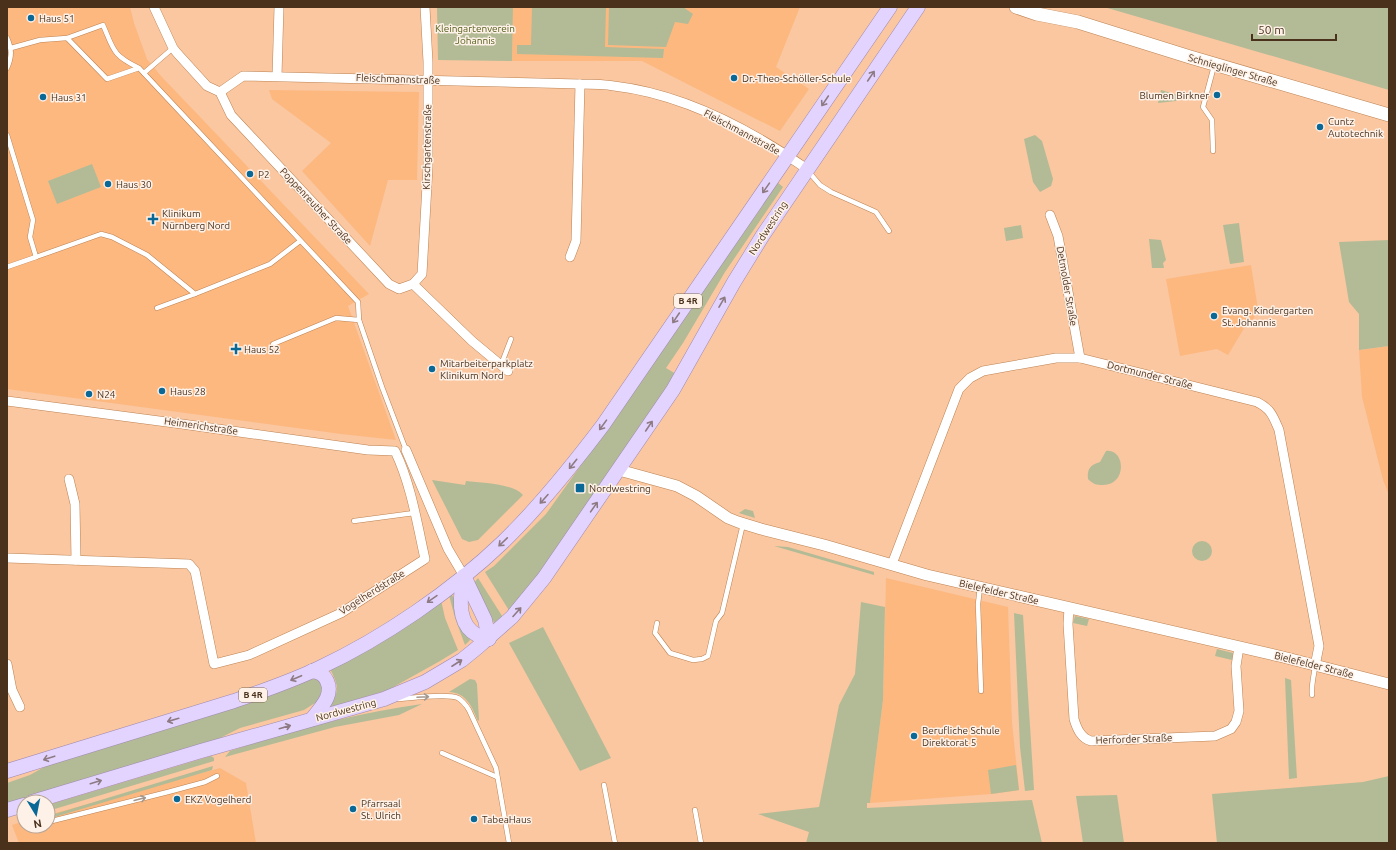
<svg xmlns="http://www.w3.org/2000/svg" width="1396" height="850" font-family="Ubuntu,sans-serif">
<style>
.built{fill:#fdb880}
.green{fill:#b2bb96}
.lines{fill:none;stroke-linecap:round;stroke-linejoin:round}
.service-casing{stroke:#bd8252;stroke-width:5.5}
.minor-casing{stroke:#bd8252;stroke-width:10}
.tertiary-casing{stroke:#bd8252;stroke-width:12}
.secondary-casing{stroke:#bd8252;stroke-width:14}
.primary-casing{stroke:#a089af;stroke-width:15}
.service{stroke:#fff;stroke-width:4.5}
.minor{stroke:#fff;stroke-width:9}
.tertiary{stroke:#fff;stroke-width:11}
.secondary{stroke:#fff;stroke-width:13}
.primary{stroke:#e2d4fe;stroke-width:14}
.oneway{stroke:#8e7a82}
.oneway2{stroke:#a4988e}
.poi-dot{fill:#0a6897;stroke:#fef1e7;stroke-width:1.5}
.labels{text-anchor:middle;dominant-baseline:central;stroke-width:3;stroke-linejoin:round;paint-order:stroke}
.shield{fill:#fef1e7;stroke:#806b59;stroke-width:1}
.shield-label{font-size:9px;font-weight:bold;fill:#4a311c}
.poi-label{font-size:10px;fill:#4a311c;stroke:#fef1e7;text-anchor:start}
.park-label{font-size:10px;fill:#515e1c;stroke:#fef1e7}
.street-label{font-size:10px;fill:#4a311c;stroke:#fef1e7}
</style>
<rect width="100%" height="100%" fill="#fac7a0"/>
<!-- built -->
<g class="built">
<polygon points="7,7 130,7 134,23 147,59 161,76 369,294 348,306 396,440 341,434 7,389"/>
<polygon points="513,7 800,7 776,67 809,89 780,131 642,61 512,61"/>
<polygon points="269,90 419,92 417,180 388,180 370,246 302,171 331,143 272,99"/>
<polygon points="1251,265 1258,309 1252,322 1246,325 1228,355 1217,349 1180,356 1166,279"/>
<polygon points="1389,346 1389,495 1383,480 1362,397 1359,350"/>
<polygon points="886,578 1008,607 1012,722 1019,790 991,794 870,803 883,700"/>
<polygon points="220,768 246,783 256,843 19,843 12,825 24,821 24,826 48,826 48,815"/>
</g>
<!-- green -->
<g class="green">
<polygon points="437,7 513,7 512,61 438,60"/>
<polygon points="532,7 606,7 605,47 664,49 663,58 517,54 517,45 531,45"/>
<polygon points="609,7 683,7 693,14 688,24 675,22 666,47 608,45"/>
<polygon points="1104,7 1389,7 1389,90"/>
<polygon points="1161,90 1178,95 1176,101 1158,103"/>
<polygon points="1035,135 1042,141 1053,179 1051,186 1040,192 1033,182 1024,139"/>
<polygon points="92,164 101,187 57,204 48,181"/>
<polygon points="777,182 783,187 725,272 683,343 666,368 676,374 548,563 510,612 485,572 494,566 546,514 612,422"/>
<polygon points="1239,223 1244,262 1230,264 1223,225"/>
<polygon points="1021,225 1023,238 1006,241 1004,228"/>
<polygon points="1149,239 1161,240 1166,260 1163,263 1164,268 1152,268"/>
<polygon points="1389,240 1389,346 1359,350 1359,314 1349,302 1339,242"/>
<path d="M1106,451C1125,448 1128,485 1103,485C1096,485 1093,484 1088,479C1087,469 1090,465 1100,462Z"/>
<path d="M432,480L465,485L466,481C482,483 512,483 523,495L478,540L469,542L462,539Z"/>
<polygon points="745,509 753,511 755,518 739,513"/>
<circle cx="1202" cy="551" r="10"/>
<polygon points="774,546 788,547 874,572 874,575"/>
<polygon points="478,578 504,619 496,624 494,623 474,583"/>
<polygon points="451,594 454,598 463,625 470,640 465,645 455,618 449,595"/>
<path d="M441,600L445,618L458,650L440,661L388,690L322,710C339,696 341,689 330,669Z"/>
<polygon points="861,602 885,607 883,700 870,803 867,803 867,808 1032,800 1042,843 806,843 809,832 758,814 819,807 839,705 855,674"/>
<polygon points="1014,613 1023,615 1034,790 1025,791 1020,747"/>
<polygon points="1075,616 1089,619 1087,626 1073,623"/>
<polygon points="543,627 611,758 580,771 509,643"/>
<polygon points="1217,649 1233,653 1232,660 1215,656"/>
<polygon points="312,678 319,679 323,686 320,698 315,703 304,710 240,728 210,743 7,805 7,783 30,775 46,766"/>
<polygon points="1285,678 1291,680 1297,778 1289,779"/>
<path d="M470,679L475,680L477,684L479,720L478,721C472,707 467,693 449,692Z"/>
<path d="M422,704L399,715L335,727L225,757L230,751C292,730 357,713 422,704Z"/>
<polygon points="211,756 214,758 214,761 48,811 48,805"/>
<polygon points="1016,765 1019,790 991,794 988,770"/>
<polygon points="213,766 212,770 48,819 48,816"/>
<polygon points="1389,776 1389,843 1217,843 1212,794 1363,782"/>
<polygon points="1117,795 1124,843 1083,843 1076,796"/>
</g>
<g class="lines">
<defs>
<g id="service">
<path d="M7,38C12,49 12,57 7,68"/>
<polyline points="11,48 40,40 67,38"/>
<path d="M139,68C112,55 114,50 103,25L67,38L107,79L139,68L358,302L359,320L382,387L406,450"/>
<polyline points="144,73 173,48"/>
<polyline points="7,135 33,220 30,237 36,257 7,267"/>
<polyline points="1213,151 1212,120 1203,107 1214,66"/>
<polyline points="808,171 820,185 831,192 876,212 889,231"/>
<polyline points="36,257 101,234 112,237 147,255 195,294 270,264 300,241"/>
<polyline points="157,308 195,294"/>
<polyline points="273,344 336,318 359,320"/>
<polyline points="501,365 511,339"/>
<polyline points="354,521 414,513"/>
<polyline points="980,587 978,604 981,691"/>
<polyline points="657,623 655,633 670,653 693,660 702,659 708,656 716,621 722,613 743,524"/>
<path d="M1312,695C1311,685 1314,676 1315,666"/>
<path d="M398,699C411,698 448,693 458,698C463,701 466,705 469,710L496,768L509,843"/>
<polyline points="442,753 497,777"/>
<polyline points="604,785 615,843"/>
<polyline points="695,810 701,843"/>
<polyline points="48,822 168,792 205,782 217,776"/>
</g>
<g id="minor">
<polyline points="154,7 173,48 177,53 207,86 220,92 231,115 389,284 399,289 413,284 422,274 428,167 428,62 425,7"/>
<polyline points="277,76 279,7"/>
<path d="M220,92L243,76L580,84C591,84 603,84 614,86C683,94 751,130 807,169"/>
<polyline points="1050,215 1058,236 1080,358"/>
<polyline points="570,257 576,241 580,84"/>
<polyline points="413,284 472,341 508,371"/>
<path d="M7,401L182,424L368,450L395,451C411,484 417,523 425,559L341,613L249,655L214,664L195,571L189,564L7,558"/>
<polyline points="406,450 448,549 464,576"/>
<polyline points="69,479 75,504 76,560"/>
<path d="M892,564L959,389L970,378L983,371L1056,358H1080L1257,402C1271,409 1273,416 1279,430L1317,635L1319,646L1315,666"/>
<path d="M1069,608L1068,624L1074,719C1077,729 1081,738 1091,741L1215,736L1231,729L1236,722L1239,711L1236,666L1239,647"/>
<polyline points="7,664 12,690 20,707"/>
</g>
<polyline id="tertiary" points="619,470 677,486 696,496 728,518 738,522 761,529 824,545 927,575 1283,657 1389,684"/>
<polyline id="secondary" points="1016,7 1037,14 1078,22 1190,57 1389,115"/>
<g id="primary">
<path d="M464,576C460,594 456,624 477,635C480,637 485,637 489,639"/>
<polyline points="464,576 485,620 489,639"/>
<path d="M312,719C320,708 334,696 327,681C324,674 319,672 312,671"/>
<path d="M7,771L234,701C263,691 292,681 319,668C383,638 452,591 503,542C540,506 572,466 603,425L890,7"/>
<polyline points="32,802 201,751 384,699 425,682 462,660 478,647 512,617 544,578 673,390 734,282 763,235 918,7"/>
<polyline points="7,810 24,805"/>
</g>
</defs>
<!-- service casing -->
<use href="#service" class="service-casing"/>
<!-- minor casing -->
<use href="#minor" class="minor-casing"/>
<!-- tertiary casing -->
<use href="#tertiary" class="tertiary-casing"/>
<!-- secondary casing -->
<use href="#secondary" class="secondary-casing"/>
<!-- primary casing -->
<use href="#primary" class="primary-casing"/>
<!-- service -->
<use href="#service" class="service"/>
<!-- minor -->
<use href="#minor" class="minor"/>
<!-- tertiary -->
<use href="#tertiary" class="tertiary"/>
<!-- secondary -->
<use href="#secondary" class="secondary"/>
<!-- primary -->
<use href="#primary" class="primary"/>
</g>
<!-- one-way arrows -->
<defs><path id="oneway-shaft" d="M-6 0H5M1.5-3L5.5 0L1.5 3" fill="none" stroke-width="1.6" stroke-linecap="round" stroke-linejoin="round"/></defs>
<g class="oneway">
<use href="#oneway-shaft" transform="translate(871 76) rotate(-56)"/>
<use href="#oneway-shaft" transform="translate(825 101) rotate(124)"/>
<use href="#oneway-shaft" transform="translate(766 188) rotate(125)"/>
<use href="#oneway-shaft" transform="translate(722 302) rotate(-60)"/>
<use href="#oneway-shaft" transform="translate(676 318) rotate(124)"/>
<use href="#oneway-shaft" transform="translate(603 425) rotate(126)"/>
<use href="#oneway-shaft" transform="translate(649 426) rotate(-56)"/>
<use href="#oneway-shaft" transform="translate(573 464) rotate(129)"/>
<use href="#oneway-shaft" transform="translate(544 499) rotate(132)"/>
<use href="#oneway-shaft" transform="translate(594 507) rotate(-55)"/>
<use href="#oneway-shaft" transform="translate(503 542) rotate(136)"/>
<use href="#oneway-shaft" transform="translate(432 599) rotate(145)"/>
<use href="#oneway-shaft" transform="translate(517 612) rotate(-48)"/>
<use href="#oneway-shaft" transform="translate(457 663) rotate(-33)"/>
<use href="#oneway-shaft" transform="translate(296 678) rotate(157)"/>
<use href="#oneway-shaft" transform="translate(173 720) rotate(164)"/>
<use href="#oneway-shaft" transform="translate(285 727) rotate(-16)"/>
<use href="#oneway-shaft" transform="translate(49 758) rotate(162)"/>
<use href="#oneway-shaft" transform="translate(96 782) rotate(-17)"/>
</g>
<g class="oneway2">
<use href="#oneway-shaft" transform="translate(423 697) rotate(-3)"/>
<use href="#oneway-shaft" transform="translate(140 799) rotate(-14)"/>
</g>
<!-- markers -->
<g class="poi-dot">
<circle cx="31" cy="18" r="4"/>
<circle cx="734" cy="78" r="4"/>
<circle cx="1217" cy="95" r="4"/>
<circle cx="43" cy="97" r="4"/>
<circle cx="1320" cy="127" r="4"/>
<circle cx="250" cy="174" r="4"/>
<circle cx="108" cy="184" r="4"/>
<path d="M151 213h4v4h4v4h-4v4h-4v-4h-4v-4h4z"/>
<circle cx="1214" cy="316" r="4"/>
<path d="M234 343h4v4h4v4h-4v4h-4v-4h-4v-4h4z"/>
<circle cx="432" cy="369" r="4"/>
<circle cx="162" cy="391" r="4"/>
<circle cx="89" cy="394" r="4"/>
<rect x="575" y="483" width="10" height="10" rx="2"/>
<circle cx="914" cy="736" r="4"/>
<circle cx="177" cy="799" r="4"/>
<circle cx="353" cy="809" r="4"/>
<circle cx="474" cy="819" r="4"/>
</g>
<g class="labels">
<!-- shield labels -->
<g class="shield">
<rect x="674" y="294" width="28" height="14" rx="3"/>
<rect x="239" y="688" width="28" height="14" rx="3"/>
</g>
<g class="shield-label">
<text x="688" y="301">B 4R</text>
<text x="253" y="695">B 4R</text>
</g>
<!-- poi labels -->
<g class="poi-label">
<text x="39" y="18">Haus 51</text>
<text x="742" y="78">Dr.-Theo-Schöller-Schule</text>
<text x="1209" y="95" text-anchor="end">Blumen Birkner</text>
<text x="51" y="97">Haus 31</text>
<text x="1328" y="121">Cuntz<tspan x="1328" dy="12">Autotechnik</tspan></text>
<text x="258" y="174">P2</text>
<text x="116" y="184">Haus 30</text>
<text x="162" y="213">Klinikum<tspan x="162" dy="12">Nürnberg Nord</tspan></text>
<text x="1222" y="310">Evang. Kindergarten<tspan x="1222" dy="12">St. Johannis</tspan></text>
<text x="244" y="349">Haus 52</text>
<text x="440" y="363">Mitarbeiterparkplatz<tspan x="440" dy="12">Klinikum Nord</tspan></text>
<text x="170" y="391">Haus 28</text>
<text x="97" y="394">N24</text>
<text x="589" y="488">Nordwestring</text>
<text x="922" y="730">Berufliche Schule<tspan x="922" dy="12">Direktorat 5</tspan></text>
<text x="185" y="799">EKZ Vogelherd</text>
<text x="361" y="803">Pfarrsaal<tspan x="361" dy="12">St. Ulrich</tspan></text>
<text x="482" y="819">TabeaHaus</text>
</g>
<!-- park labels -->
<g class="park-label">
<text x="475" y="28">Kleingartenverein<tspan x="475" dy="12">Johannis</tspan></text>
</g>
<!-- street labels -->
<g class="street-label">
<text transform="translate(1233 70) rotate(16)">Schnieglinger Straße</text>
<text transform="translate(398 79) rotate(2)">Fleischmannstraße</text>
<text transform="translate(742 132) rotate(28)">Fleischmannstraße</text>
<text transform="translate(427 147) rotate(-89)">Kirschgartenstraße</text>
<text transform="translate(316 206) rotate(47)">Poppenreuther Straße</text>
<text transform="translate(768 228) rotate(-57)">Nordwestring</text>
<text transform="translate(1067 286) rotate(80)">Detmolder Straße</text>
<text transform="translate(1150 375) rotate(14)">Dortmunder Straße</text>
<text transform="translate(201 426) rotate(8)">Heimerichstraße</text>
<text transform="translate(372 592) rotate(-32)">Vogelherdstraße</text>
<text transform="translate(999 592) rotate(13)">Bielefelder Straße</text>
<text transform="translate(1314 665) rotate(14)">Bielefelder Straße</text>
<text transform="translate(346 710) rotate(-15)">Nordwestring</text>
<text transform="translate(1134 739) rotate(-2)">Herforder Straße</text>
</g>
</g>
<!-- border -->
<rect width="1396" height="850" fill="none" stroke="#4a311c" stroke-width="16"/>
<!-- north arrow -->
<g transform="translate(36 814) rotate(170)"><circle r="19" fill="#fef1e7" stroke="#b6a496"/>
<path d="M0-3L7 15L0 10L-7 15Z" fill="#0a6897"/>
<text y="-6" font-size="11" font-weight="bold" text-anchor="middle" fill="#4a311c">N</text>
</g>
<!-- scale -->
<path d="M1252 34v6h84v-6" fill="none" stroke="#4a311c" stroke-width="2"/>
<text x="1258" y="34" font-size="12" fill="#4a311c" stroke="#fef1e7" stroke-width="3" paint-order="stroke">50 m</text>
</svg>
